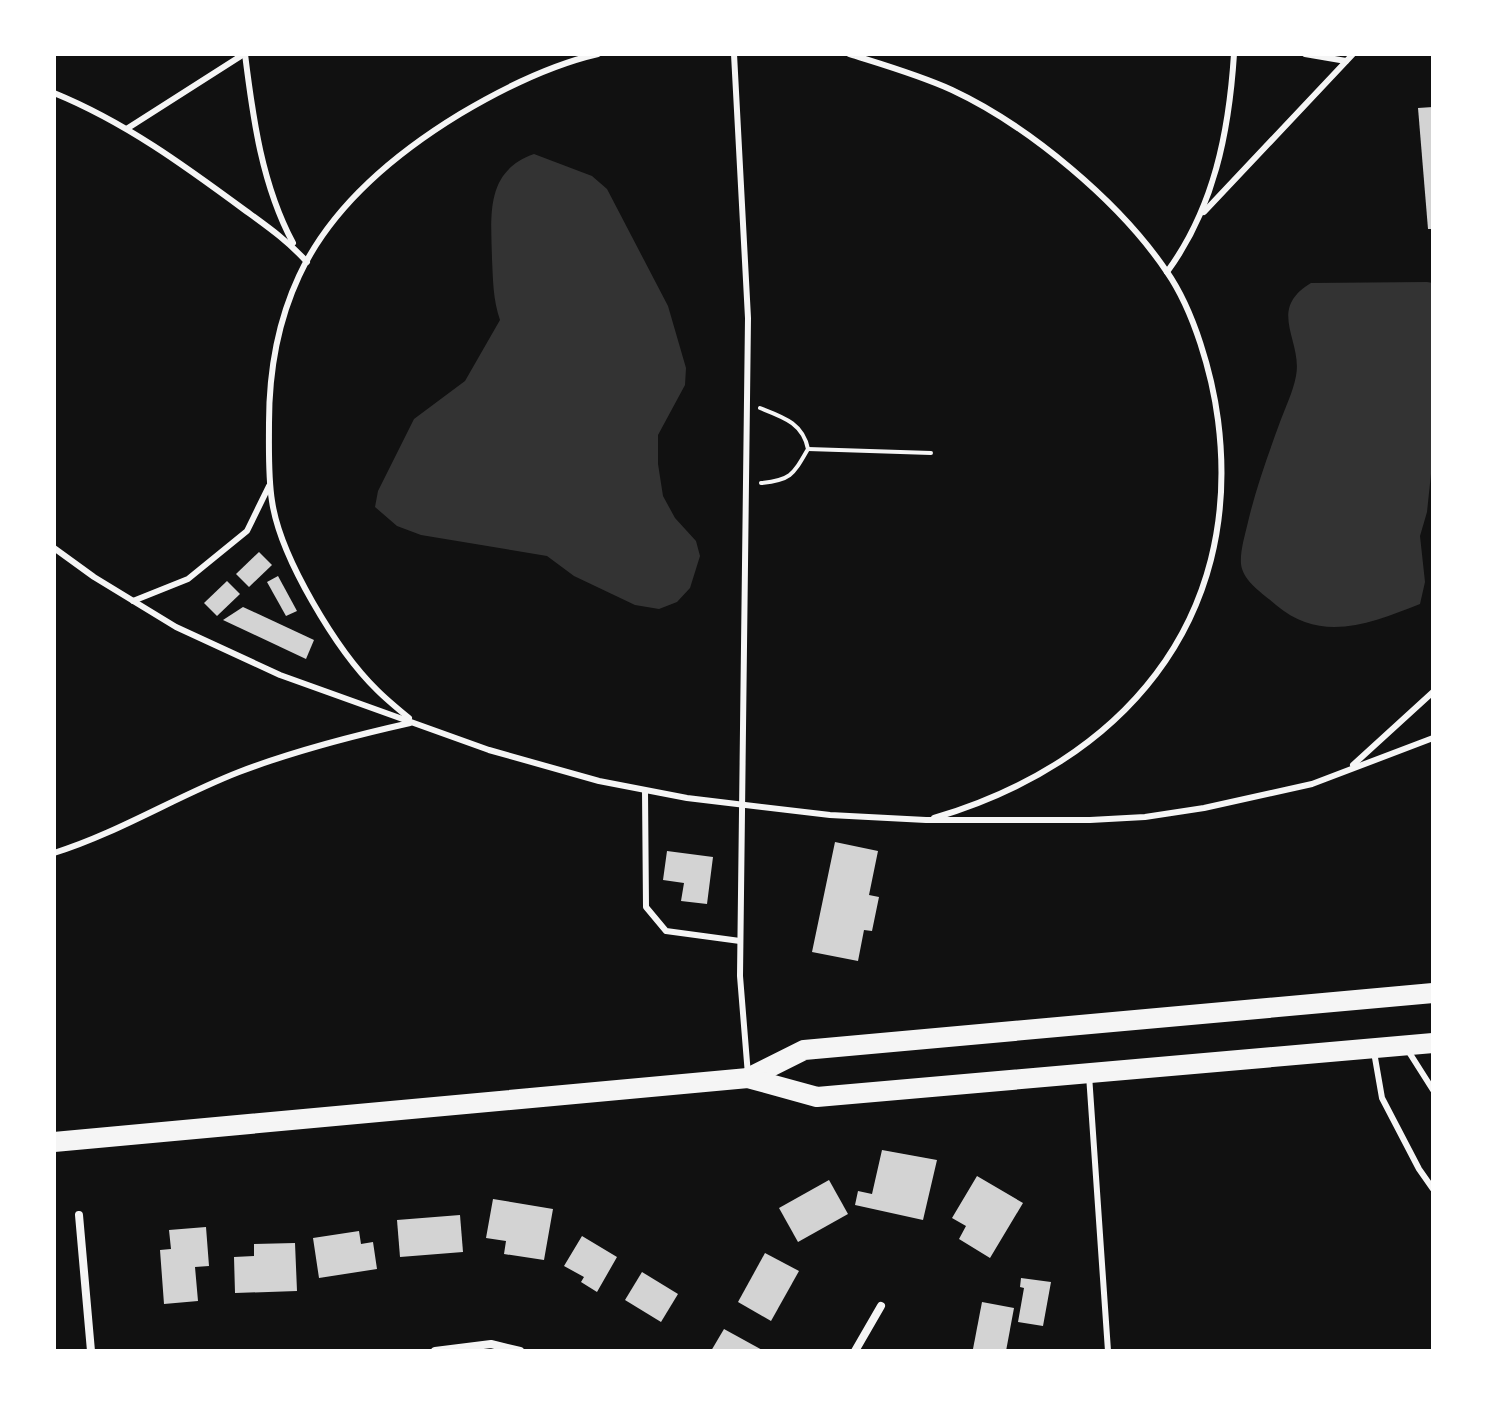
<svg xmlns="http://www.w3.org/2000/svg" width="1487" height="1405" font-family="'DejaVu Sans',sans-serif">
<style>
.water{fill:#333}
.building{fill:#d3d3d3}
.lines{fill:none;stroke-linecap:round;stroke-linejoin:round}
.path{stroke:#f5f5f5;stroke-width:4}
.service{stroke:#f5f5f5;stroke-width:6}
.minor{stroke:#f5f5f5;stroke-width:8}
.primary{stroke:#f5f5f5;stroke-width:20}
</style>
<rect width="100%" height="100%" fill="#111"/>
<!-- water -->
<g class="water">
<path d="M534,154L592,176L607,189L668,306L686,368L685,385L658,435V464L663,496L675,518L696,541L700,556L690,588L677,602L659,609L635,605L574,576L547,556L421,535L397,526L375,507L378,491L414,419L465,381L500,320C493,300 493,280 492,259C491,215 485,171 534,154Z"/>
<path d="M1427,282L1433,283V455L1427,512L1420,536L1425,582L1420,604C1371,623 1322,644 1276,605C1264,594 1243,582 1241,564C1240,551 1245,535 1248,522C1256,488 1268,455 1280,422C1285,408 1293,392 1296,376C1303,340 1266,310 1311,283Z"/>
</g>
<!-- building -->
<g class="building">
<polygon points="1433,107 1433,229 1428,229 1418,108"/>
<polygon points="259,552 272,565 249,587 236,574"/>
<polygon points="278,576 297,611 286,616 267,582"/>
<polygon points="227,581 240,594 217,616 204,603"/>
<polygon points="243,607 314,640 306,659 223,620"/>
<polygon points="835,842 878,851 869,895 879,897 872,931 864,930 858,961 812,952"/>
<polygon points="667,851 713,857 707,904 681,901 684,883 663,880"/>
<polygon points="882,1150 937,1160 923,1220 855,1205 858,1191 872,1194"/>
<polygon points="977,1176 1023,1203 990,1258 959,1239 966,1226 952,1218"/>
<polygon points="829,1180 848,1214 798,1242 779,1208"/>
<polygon points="493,1199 553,1209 544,1260 504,1254 506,1241 486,1238"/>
<polygon points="460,1215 463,1252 400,1257 397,1220"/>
<polygon points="206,1227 209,1266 195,1267 198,1301 164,1304 160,1250 171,1249 169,1230"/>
<polygon points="359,1231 361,1244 373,1242 377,1269 319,1278 313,1238"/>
<polygon points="582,1236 617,1257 597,1292 581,1282 584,1277 564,1266"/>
<polygon points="295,1243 297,1291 235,1293 234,1257 254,1256 254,1244"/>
<polygon points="765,1253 799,1271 771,1321 738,1302"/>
<polygon points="642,1272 678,1294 661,1322 625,1300"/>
<polygon points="1021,1278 1051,1282 1043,1326 1018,1322 1024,1288 1020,1287"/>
<polygon points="982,1302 1014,1308 1006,1351 973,1349"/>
<polygon points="724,1329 764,1351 711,1351"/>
</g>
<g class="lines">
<!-- path -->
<g class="path">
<path d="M760,408C783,417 803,423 808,449C793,475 791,480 761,483"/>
<polyline points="808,449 931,453"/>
</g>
<!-- service -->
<g class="service">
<path d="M245,54C253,119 262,185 293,243"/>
<polyline points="734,54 748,318 740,976 748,1075"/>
<path d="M849,54C884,65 919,75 952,90C1029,126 1120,202 1167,272C1194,311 1212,374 1218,420C1244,622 1121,763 934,818"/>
<polyline points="1305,54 1346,61"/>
<path d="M54,93C125,122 185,166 246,211C268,227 288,241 307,262"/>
<polyline points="128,128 244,54"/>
<polyline points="1204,212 1353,54"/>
<path d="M1167,272C1214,208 1229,132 1234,54"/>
<polyline points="54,548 94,577 176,627 280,675 489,750 599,781 687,798 830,815 926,820 1090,820 1145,817 1204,808 1312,784 1433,738"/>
<polyline points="133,601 188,579 247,531 269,486"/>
<path d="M409,718C398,709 387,700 377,690C337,651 280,557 272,501C268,476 269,449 269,423C269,373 278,321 299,276C331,207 396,153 460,114C502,89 550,65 598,54"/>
<polyline points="1353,765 1433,692"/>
<polyline points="645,791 646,907 666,931 740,941"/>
<path d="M54,853C118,833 177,796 239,772C294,751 352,736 410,723"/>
<polyline points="1407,1049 1433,1090"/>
<polyline points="1374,1052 1382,1098 1419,1169 1433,1189"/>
<polyline points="1089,1075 1108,1351"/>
</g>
<!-- minor -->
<g class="minor">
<polyline points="79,1215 91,1351"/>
<polyline points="435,1351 491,1344 520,1351"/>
<polyline points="855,1351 881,1306"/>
</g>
<!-- primary -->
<g class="primary">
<polyline points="748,1078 804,1050 1433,993"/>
<polyline points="54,1142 748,1078 817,1097 1433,1043"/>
</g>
</g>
<!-- border -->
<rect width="1487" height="1405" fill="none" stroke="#ffffff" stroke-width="112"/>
</svg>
